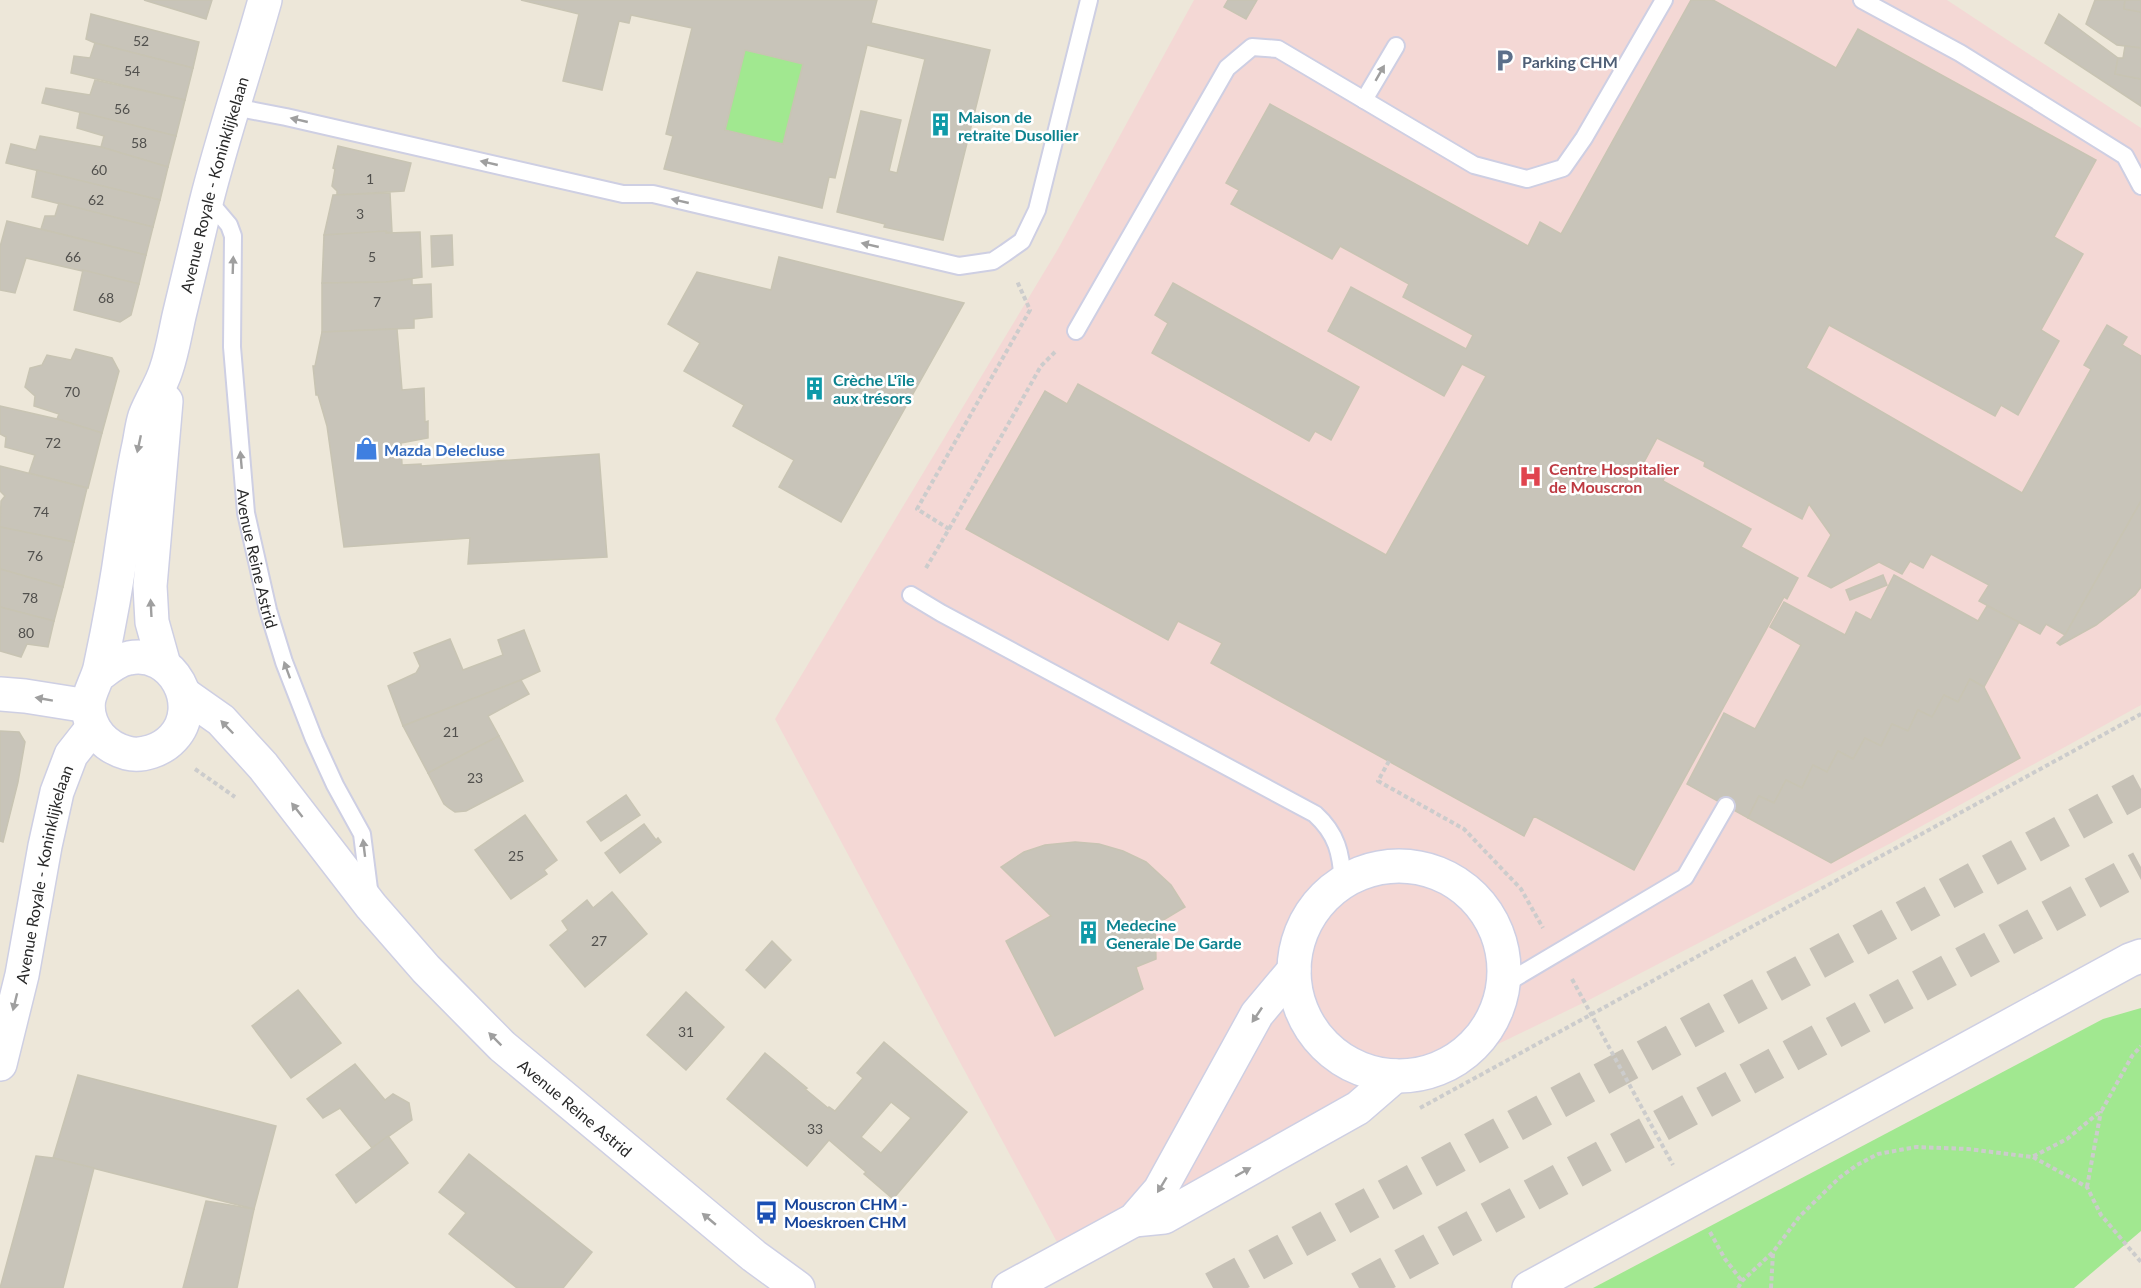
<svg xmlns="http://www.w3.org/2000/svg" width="2141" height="1288" font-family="Lato,sans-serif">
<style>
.medical{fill:#f4d8d5}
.green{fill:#a1e890}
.building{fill:#c8c4b9;stroke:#c8c4b3;stroke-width:1.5;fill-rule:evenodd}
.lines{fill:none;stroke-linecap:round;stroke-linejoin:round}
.highway-tunnel{stroke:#c6c1b6;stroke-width:33;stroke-dasharray:33 16;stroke-linecap:butt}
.lane-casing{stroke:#cecfe3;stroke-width:20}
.street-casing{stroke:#cecfe3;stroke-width:36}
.secondary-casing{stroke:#cecfe3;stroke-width:36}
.path{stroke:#ccc;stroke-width:4;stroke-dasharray:4.5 3;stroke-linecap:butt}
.lane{stroke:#fff;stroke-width:16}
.street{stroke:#fff;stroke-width:33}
.secondary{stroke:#fff;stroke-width:33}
.oneway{fill:#9f9f9f}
.labels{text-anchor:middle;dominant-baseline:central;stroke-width:5;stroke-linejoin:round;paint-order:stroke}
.number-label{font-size:14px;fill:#51504d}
.service-label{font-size:16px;font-weight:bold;fill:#4e5e75;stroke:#fff;text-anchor:start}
.culture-label{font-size:16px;font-weight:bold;fill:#0d838f;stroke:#fff;text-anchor:start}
.street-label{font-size:16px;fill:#292929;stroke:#fff}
.shop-label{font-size:16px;font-weight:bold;fill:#366cbe;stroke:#fff;text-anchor:start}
.health-label{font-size:16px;font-weight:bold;fill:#be3a42;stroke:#fff;text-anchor:start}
.transit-label{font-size:16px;font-weight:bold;fill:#164399;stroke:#fff;text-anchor:start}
</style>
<rect width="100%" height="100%" fill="#ede7d9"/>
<!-- medical -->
<polygon class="medical" points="1194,0 1947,0 2141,128 2141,705 1891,843 1585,1002 1134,1220 1065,1257 775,719 1058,249"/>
<!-- green -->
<g class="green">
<polygon points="745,50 803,64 783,144 725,130"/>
<polygon points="2141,1008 2141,1231 2074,1288 1593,1288 2103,1019"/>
</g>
<!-- building -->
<g class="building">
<polygon points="144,0 212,0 206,19"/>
<path d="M521,0H877L871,23L990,50L943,240L884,227L885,224L837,212L861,111L901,120L889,171L897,173L925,59L867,45L835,178L829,177L822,208L664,169L673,136L666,134L692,28L631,15L629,23L619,21L602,90L563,81L579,14ZM745,50L803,64L783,144L725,130Z"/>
<polygon points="1228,0 1257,0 1246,19 1224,7"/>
<polygon points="1691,0 1713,0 1836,68 1858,29 2096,160 2054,237 2083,254 2041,330 2059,341 2018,415 2001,405 1995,416 1829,325 1806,368 2022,493 2091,369 2084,365 2107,325 2127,337 2122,345 2141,356 2141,501 2065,635 2046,624 2040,634 1979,601 1989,585 1931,554 1923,568 1910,561 1902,574 1879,562 1831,588 1808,576 1831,535 1809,504 1802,519 1704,466 1705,462 1657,438 1643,464 1665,476 1663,481 1751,529 1741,547 1798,578 1787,599 1784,597 1634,870 1534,816 1524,836 1211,663 1222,643 1178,621 1168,640 966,529 1045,391 1067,404 1078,384 1386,555 1486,376 1462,364 1444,396 1328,331 1351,287 1466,349 1473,335 1403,297 1409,284 1340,246 1332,259 1231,204 1239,190 1226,183 1270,104 1528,246 1540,222 1561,234"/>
<polygon points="2095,0 2125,0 2124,9 2141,12 2141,48 2117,45 2086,24"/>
<polygon points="2125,0 2141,0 2141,12 2124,9"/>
<polygon points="91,14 199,42 193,68 95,43 86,39"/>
<polygon points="2059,14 2118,58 2115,74 2141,79 2141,106 2045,43"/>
<polygon points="95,43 193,68 185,100 71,73 74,56 90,58"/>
<polygon points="2125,46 2141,48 2141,79 2115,74 2118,58 2123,58"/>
<polygon points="95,80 185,100 176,136 42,103 46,88 90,95"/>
<polygon points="80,112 176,136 168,167 101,147 104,136 77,128"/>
<polygon points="40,136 101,147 168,167 160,200 6,163 11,144 36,150"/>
<polygon points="338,146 411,163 404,191 337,195 337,191 332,186 335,169 333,168"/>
<polygon points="37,170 160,200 153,227 32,197"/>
<polygon points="390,193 392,232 324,235 333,195"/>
<polygon points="59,203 153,227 146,255 41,229 45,216 55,216"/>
<polygon points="7,221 146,255 139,284 26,258 15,293 0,290 0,247"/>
<polygon points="386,231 386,233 420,232 422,277 387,282 322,283 324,235"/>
<polygon points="452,235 453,265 432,267 431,236"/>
<polygon points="779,257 964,303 841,522 779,487 794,460 733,426 744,405 684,371 700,343 668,324 697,272 771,290"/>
<polygon points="83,270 139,284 131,315 120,322 74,310"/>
<polygon points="412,279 412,285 431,284 432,317 414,319 414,328 322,332 322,283 387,282"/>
<polygon points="1173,283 1359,387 1331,440 1315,431 1309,441 1152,353 1168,323 1155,315"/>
<polygon points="397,329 402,390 424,388 425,422 428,421 428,438 401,443 402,465 421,464 421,466 599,454 607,557 468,564 470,538 344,547 327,426 318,395 316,395 313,366 315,366 322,332"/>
<polygon points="76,349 112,358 119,371 102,433 57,419 59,414 34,406 35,396 25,387 30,368 42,365 47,355 71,360"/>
<polygon points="0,406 57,419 102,433 88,488 29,473 35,455 5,447 6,437 0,434"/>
<polygon points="0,466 87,488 74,542 0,527 1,501 5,496 0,491"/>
<polygon points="2141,501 2141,587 2135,595 2096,625 2060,645 2057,643 2065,635"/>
<polygon points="0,527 74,542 63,587 0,569"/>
<polygon points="0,569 63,587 54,621 0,607"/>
<polygon points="1883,575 1887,585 1850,600 1846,590"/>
<polygon points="1894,575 1978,621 1987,606 2019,622 1984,687 1970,679 1958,702 1944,695 1932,717 1918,710 1908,731 1892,724 1881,746 1865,738 1853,759 1838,751 1827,772 1813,765 1802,788 1786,780 1774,803 1759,796 1748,818 1687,784 1724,713 1755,729 1801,645 1770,627 1784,602 1845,635 1856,612 1871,620"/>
<polygon points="0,607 54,621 48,647 27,644 21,657 0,651"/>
<polygon points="524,630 540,671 521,680 403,726 388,686 416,673 420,666 414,653 450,639 463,670 503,655 498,640"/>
<polygon points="1970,679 1984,687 2020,758 1831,863 1748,818 1759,796 1774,803 1786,780 1802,788 1813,765 1827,772 1838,751 1853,759 1865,738 1881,746 1892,724 1908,731 1918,710 1932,717 1944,695 1958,702"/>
<polygon points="521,680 529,694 488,716 499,736 428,773 403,726"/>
<polygon points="0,731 19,732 25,742 18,782 3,842 0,841"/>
<polygon points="499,736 523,781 466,811 455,812 449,808 444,804 428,773"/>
<polygon points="626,795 640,815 601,841 587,822"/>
<polygon points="525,815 557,860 544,870 547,874 511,899 475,850"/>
<polygon points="644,824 656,840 658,838 661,842 620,873 605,853"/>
<polygon points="1075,842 1099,844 1123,851 1146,862 1171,885 1185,907 1155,925 1156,959 1136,967 1143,989 1055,1036 1006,941 1051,916 1001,867 1024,852 1045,845"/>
<polygon points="612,892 647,934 585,987 550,945 568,930 562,921 587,900 593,908"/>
<polygon points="772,941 791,960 765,988 746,970"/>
<polygon points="298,990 341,1043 291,1078 252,1026"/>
<polygon points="686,992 724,1027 686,1070 647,1035"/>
<path d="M884,1042L967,1112L893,1199L864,1174L866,1172L829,1140L807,1166L727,1099L765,1053L807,1088L805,1089L828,1108L829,1107L835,1111L863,1078L857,1073ZM891,1102L911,1118L881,1153L861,1137Z"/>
<polygon points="355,1064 385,1100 393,1094 409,1103 412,1120 372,1148 340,1108 323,1118 307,1099"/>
<polygon points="78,1075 276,1126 254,1209 53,1158"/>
<polygon points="388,1136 408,1163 356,1203 336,1175"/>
<polygon points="469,1154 592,1252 563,1288 517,1288 449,1234 466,1213 439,1192"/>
<polygon points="36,1156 53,1158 94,1168 63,1288 0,1288"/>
<polygon points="206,1201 254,1209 237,1288 183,1288"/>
</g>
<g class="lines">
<!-- highway-tunnel -->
<g class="highway-tunnel">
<polyline points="1213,1288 2141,789"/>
<polyline points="1359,1288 2141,867"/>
</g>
<defs>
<g id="lane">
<polyline points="1862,0 1960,53 2125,156 2141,186"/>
<polyline points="1364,100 1396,46"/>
<polyline points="234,107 286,117 623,194 653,194 959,266 993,261 1005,253 1022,241 1037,210 1089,0"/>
<path id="s1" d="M207,199L229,225L233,236L232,347L246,513L268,610L284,662L314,739L335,785L362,834L370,897"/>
<polyline points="1076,331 1227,68 1252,47 1278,49 1474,165 1527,179 1563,168 1584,138 1664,0"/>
<path d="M911,595L941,613L1315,814C1337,834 1341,853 1343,882"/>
<polyline points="1503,985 1685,877 1726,806"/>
</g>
<g id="street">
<polyline points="0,694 25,696 88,706"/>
<circle cx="1399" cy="971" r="105"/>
<polyline points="1134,1220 1164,1217 1358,1108 1395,1076"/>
<polyline points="1009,1288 1134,1220 1160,1190 1257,1014 1294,970"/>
</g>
<g id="secondary">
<polyline points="164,665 152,622 150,586 166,401"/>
<path id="s2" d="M99,675C108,668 117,660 129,658C173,649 203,706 173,738C162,750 142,757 127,753C105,747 89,730 88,706C88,693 97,681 100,668C109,626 117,583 123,539C128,508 132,476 139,445C141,435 142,425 145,416C151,400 161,386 166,370C172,353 175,334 179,316C188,278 197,241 206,203C223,135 246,68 265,0"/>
<path id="s3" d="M184,694L221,720L263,766L371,906L426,969L502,1046L754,1256L798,1288"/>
<path id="s4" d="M0,1064L22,975L45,846L57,792L71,755L93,727"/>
<polyline points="1529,1288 2130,960 2141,956"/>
</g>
</defs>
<!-- lane casing -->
<use href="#lane" class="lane-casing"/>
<!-- street casing -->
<use href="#street" class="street-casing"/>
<!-- secondary casing -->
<use href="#secondary" class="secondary-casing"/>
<!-- path -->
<g class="path">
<polyline points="949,529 1041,366 1055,352"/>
<polyline points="926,568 949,529 917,509 1030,310 1017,281"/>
<polyline points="1389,761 1378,781 1464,829 1521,889 1543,928"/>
<polyline points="195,769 235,797"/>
<polyline points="1572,979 1673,1165"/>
<polyline points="1420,1108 2141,714"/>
<polyline points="2033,1157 2087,1187 2101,1215 2141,1262"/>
<polyline points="2087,1187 2101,1111"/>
<polyline points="1710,1232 1725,1259 1742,1281"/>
<polyline points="1738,1288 1742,1281 1773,1252 1800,1216 1839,1178 1857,1165 1878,1154 1916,1147 1968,1149 2032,1157 2067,1139 2102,1110 2132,1056 2141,1046"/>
<polyline points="1771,1288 1773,1253"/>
</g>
<!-- lane -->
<use href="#lane" class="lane"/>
<!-- street -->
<use href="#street" class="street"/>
<!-- secondary -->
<use href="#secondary" class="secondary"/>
</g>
<!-- one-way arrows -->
<defs><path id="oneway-solid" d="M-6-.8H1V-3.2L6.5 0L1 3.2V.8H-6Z" transform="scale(1.5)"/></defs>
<g class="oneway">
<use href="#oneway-solid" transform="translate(1380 73) rotate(-60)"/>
<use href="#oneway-solid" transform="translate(299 120) rotate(-167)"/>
<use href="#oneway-solid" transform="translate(489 163) rotate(-167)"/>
<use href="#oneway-solid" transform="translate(680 201) rotate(-167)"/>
<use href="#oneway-solid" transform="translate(870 245) rotate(-167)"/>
<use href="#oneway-solid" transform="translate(233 265) rotate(-88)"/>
<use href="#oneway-solid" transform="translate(139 444) rotate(102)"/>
<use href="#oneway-solid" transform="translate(241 460) rotate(-95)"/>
<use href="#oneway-solid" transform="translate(151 608) rotate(-93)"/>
<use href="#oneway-solid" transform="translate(287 670) rotate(-110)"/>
<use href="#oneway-solid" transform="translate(44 699) rotate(-170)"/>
<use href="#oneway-solid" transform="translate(227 727) rotate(-134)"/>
<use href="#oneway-solid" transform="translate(297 810) rotate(-128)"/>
<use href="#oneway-solid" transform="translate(364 848) rotate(-97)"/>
<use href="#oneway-solid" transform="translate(15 1002) rotate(104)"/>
<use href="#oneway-solid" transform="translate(1257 1015) rotate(124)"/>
<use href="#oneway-solid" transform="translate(495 1039) rotate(-135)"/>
<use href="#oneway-solid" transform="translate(1243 1172) rotate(-29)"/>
<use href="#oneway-solid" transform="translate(1162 1185) rotate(121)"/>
<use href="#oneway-solid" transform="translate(709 1219) rotate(-140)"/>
</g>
<!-- icons -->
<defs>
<symbol id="parking-bare" viewBox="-9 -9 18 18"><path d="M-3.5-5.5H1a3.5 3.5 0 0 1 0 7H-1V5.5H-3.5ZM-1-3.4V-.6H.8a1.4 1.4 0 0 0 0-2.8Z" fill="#5c6f8a" stroke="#fff" stroke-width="2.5" paint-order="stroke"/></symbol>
<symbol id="building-bare" viewBox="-9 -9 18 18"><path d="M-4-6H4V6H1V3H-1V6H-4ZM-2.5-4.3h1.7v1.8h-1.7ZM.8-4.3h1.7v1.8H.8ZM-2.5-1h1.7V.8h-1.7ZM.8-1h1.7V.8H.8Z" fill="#0f9aa8" stroke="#fff" stroke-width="2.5" paint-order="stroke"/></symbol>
<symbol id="shop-bare" viewBox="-9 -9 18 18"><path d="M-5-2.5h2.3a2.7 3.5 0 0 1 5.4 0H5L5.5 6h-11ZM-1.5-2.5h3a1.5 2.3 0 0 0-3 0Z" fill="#3f7fe0" stroke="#fff" stroke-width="2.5" paint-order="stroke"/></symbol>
<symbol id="hospital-bare" viewBox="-9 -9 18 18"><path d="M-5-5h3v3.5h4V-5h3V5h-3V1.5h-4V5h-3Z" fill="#e0444e" stroke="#fff" stroke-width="2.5" paint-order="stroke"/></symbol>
<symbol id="bus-bare" viewBox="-9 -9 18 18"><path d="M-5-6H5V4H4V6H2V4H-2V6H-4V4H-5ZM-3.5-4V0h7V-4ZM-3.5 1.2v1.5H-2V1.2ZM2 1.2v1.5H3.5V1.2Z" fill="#1a4fb4" stroke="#fff" stroke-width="2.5" paint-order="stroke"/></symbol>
</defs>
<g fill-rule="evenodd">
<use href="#parking-bare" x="1488" y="44" width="33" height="33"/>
<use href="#building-bare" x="924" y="108" width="33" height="33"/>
<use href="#building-bare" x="798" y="372" width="33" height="33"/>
<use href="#shop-bare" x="350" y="432" width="33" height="33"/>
<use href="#hospital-bare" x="1514" y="460" width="33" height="33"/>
<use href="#building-bare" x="1072" y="916" width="33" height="33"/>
<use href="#bus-bare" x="750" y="1196" width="33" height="33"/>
</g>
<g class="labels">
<!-- number labels -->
<g class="number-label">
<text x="141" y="40">52</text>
<text x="132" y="70">54</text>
<text x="122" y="108">56</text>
<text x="139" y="142">58</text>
<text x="99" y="169">60</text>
<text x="370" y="178">1</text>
<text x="96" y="199">62</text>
<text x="360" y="213">3</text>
<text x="73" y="256">66</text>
<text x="372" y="256">5</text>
<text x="106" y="297">68</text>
<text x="377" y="301">7</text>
<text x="72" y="391">70</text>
<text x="53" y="442">72</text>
<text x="41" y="511">74</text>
<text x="35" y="555">76</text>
<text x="30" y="597">78</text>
<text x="26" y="632">80</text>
<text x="451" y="731">21</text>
<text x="475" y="777">23</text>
<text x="516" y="855">25</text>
<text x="599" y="940">27</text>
<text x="686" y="1031">31</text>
<text x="815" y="1128">33</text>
</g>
<!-- service labels -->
<g class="service-label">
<text x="1522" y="61">Parking CHM</text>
</g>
<!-- culture labels -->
<g class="culture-label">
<text x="958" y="116">Maison de<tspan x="958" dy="18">retraite Dusollier</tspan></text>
<text x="833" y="379">Crèche L'île<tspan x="833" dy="18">aux trésors</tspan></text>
<text x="1106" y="924">Medecine<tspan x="1106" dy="18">Generale De Garde</tspan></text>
</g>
<!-- street labels -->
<g class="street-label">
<text stroke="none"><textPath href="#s2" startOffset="808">Avenue Royale - Koninklijkelaan</textPath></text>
<text stroke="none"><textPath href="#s1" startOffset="370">Avenue Reine Astrid</textPath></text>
<text stroke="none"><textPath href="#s4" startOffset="195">Avenue Royale - Koninklijkelaan</textPath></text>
<text stroke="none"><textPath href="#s3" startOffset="572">Avenue Reine Astrid</textPath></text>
</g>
<!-- shop labels -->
<g class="shop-label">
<text x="384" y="449">Mazda Delecluse</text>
</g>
<!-- health labels -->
<g class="health-label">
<text x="1549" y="468">Centre Hospitalier<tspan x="1549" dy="18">de Mouscron</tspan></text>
</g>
<!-- transit labels -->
<g class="transit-label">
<text x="784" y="1203">Mouscron CHM -<tspan x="784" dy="18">Moeskroen CHM</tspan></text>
</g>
</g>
</svg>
